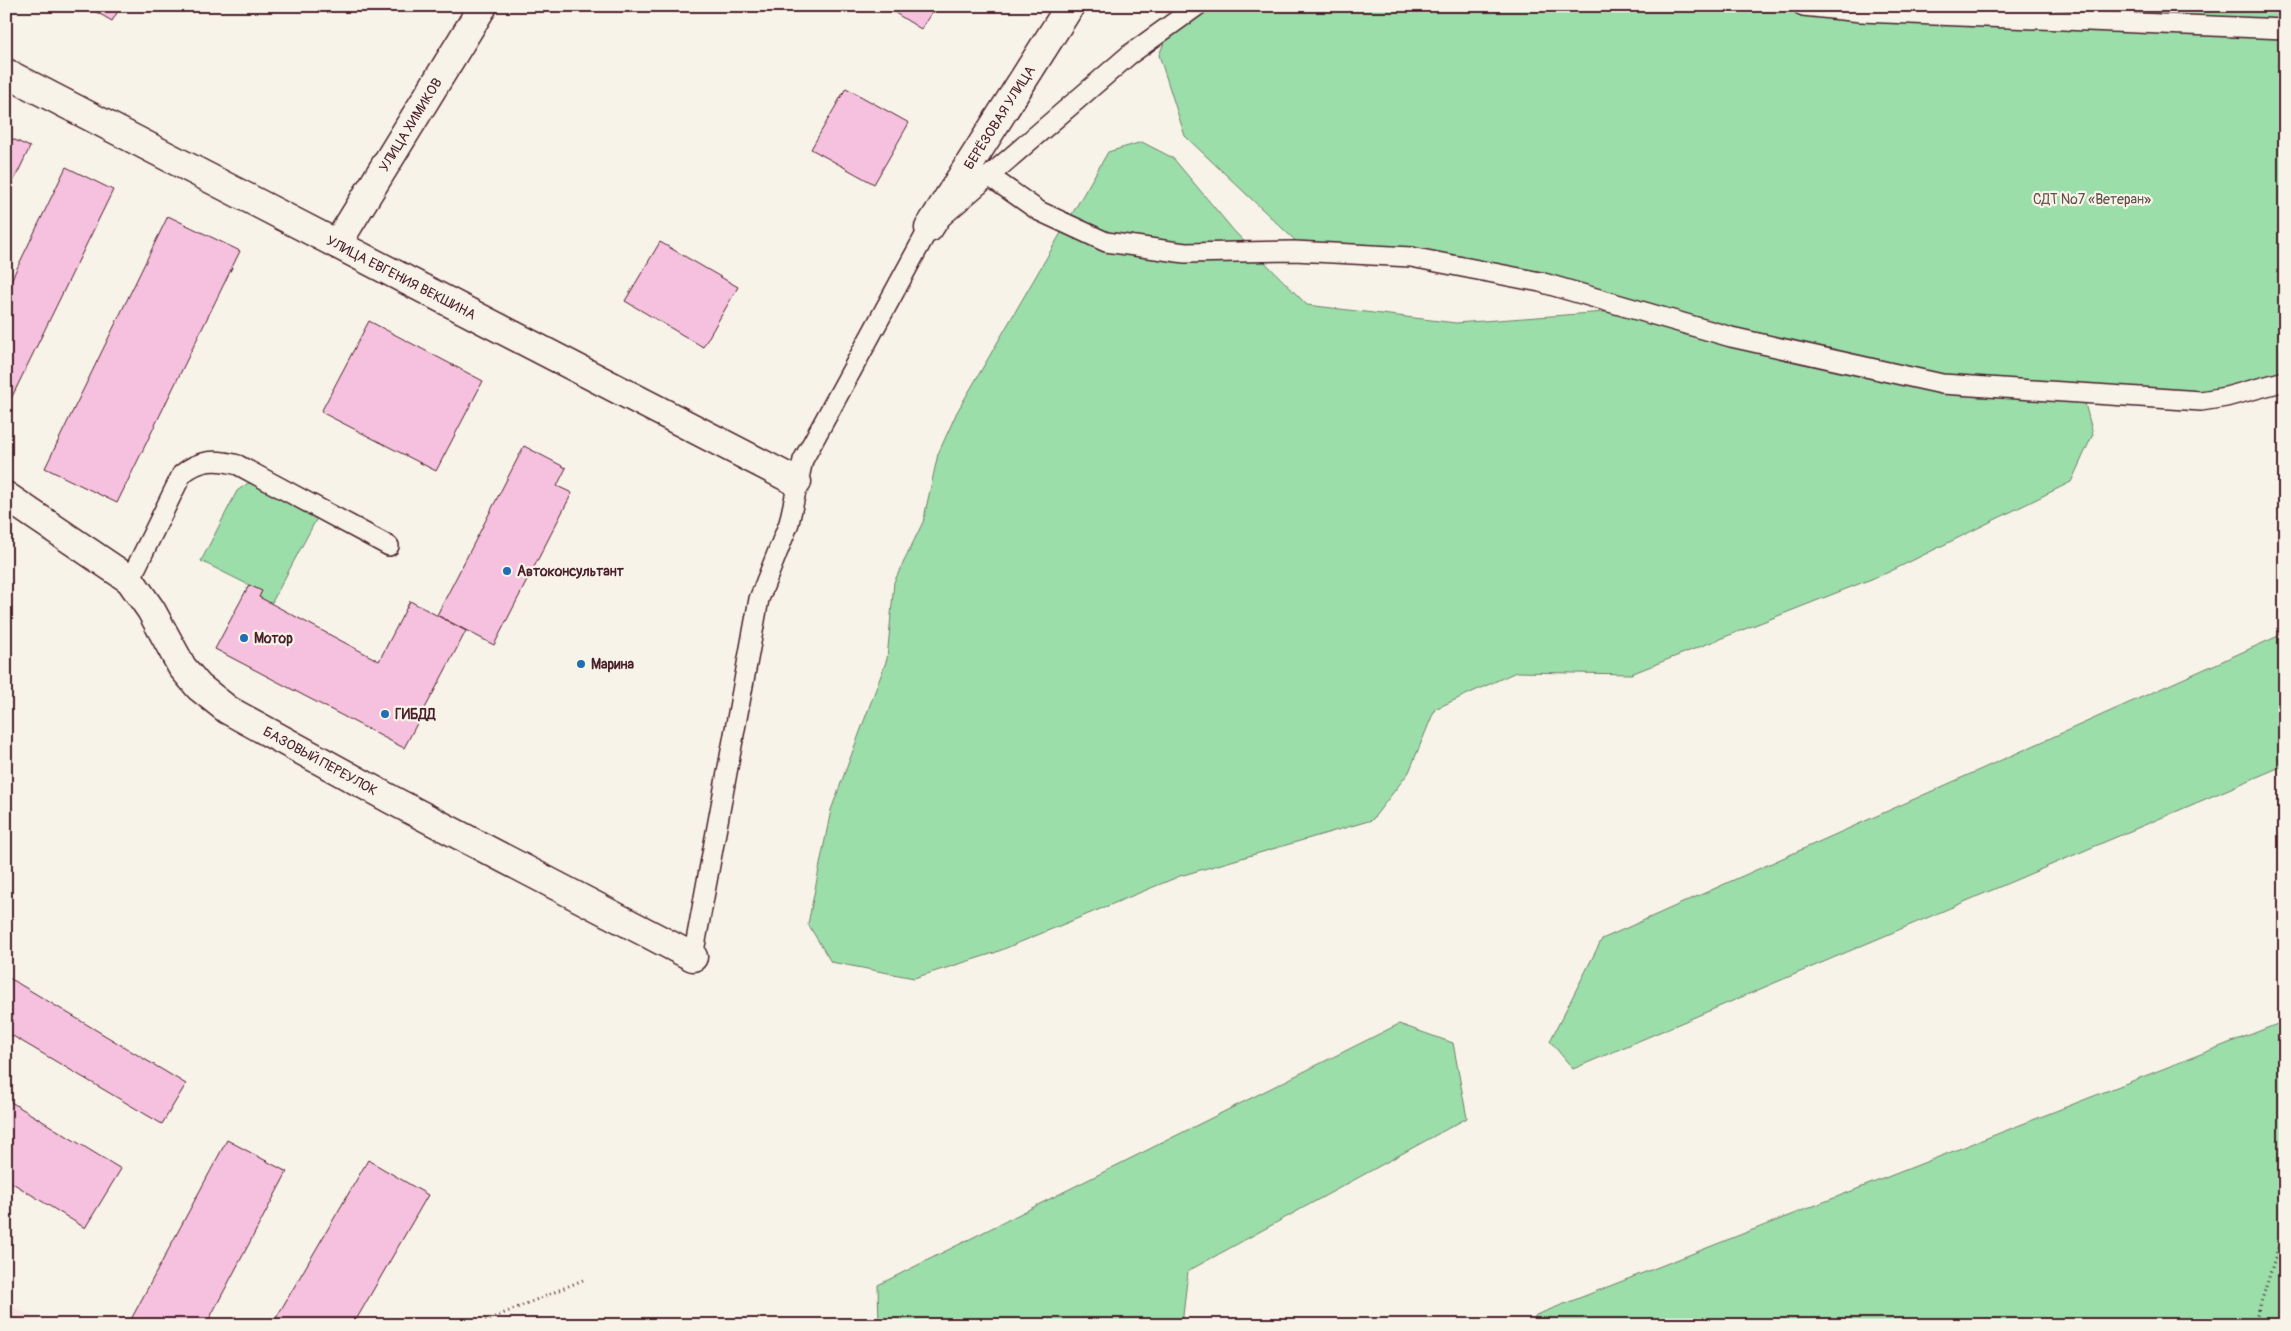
<svg xmlns="http://www.w3.org/2000/svg" width="2291" height="1331" font-family="Pangolin,sans-serif">
<style>
.built{fill:#f7e4e5}
.green{fill:#9bdea9;stroke:#727e6a}
.building{fill:#f6c1de;stroke:#4a1f2b}
.lines{fill:none;stroke-linecap:round;stroke-linejoin:round}
.service-casing{stroke:#4a1f2b;stroke-width:22}
.minor-casing{stroke:#4a1f2b;stroke-width:31}
.path{stroke:#4a1f2b;stroke-width:3;stroke-dasharray:1 4;stroke-linecap:butt}
.service{stroke:#f7f3e8;stroke-width:19}
.minor{stroke:#f7f3e8;stroke-width:28}
.poi-dot{fill:#1f6fb2;stroke:#f7f3e8;stroke-width:2}
.labels{text-anchor:middle;dominant-baseline:central;stroke-width:4.5;stroke-linejoin:round;paint-order:stroke}
.street-label{font-size:14px;fill:#4a1f2b;stroke:#f7f3e8}
.park-label{font-size:14px;fill:#5e4f4a;stroke:#f7f3e8}
.poi-label{font-size:14px;font-weight:bold;fill:#4a1f2b;stroke:#f7f3e8;text-anchor:start}
</style>
<rect width="100%" height="100%" fill="#f7f3e8"/>
<filter id="ink" filterUnits="userSpaceOnUse"><feTurbulence type="fractalNoise" baseFrequency=".02" numOctaves="2"/><feDisplacementMap in="SourceGraphic" scale="10" xChannelSelector="R" yChannelSelector="G"/><feConvolveMatrix kernelMatrix="1 2 1 2 8 2 1 2 1" color-interpolation-filters="sRGB"/></filter>
<g filter="url(#ink)">
<!-- built -->
<polygon class="built" points="6,1303 47,1325 6,1325"/>
<!-- green -->
<g class="green">
<polygon points="1179,6 2285,6 2285,390 2245,402 2082,392 2093,434 2071,482 1889,572 1631,674 1516,672 1435,709 1409,772 1372,820 1180,876 994,953 914,978 831,962 808,924 831,810 887,659 894,582 923,522 938,454 957,412 1108,152 1142,142 1173,158 1234,231 1307,305 1456,323 1646,309 1301,246 1185,136 1159,55"/>
<polygon points="248,483 261,485 318,516 271,604 259,597 261,591 201,561 237,491"/>
<polygon points="2285,633 2285,765 1573,1069 1550,1041 1602,939"/>
<polygon points="2285,1021 2285,1325 1530,1325 1536,1315"/>
<polygon points="1399,1024 1453,1043 1467,1118 1188,1271 1182,1325 879,1325 878,1285"/>
</g>
<!-- building -->
<g class="building">
<polygon points="86,6 121,6 112,21"/>
<polygon points="884,6 936,6 921,29"/>
<polygon points="846,88 909,123 874,184 811,149"/>
<polygon points="6,136 30,147 6,197"/>
<polygon points="66,167 113,190 6,409 6,291"/>
<polygon points="168,216 240,251 117,503 45,468"/>
<polygon points="660,242 738,287 703,347 625,301"/>
<polygon points="369,321 483,381 436,471 321,412"/>
<polygon points="524,446 566,468 557,486 572,493 494,645 437,615"/>
<polygon points="249,585 262,591 259,597 379,661 410,601 466,631 404,748 215,649"/>
<polygon points="6,976 186,1084 162,1124 6,1032"/>
<polygon points="6,1099 121,1169 85,1228 6,1179"/>
<polygon points="227,1140 287,1172 206,1325 128,1325"/>
<polygon points="368,1160 428,1195 353,1325 272,1325"/>
</g>
<g class="lines">
<defs>
<g id="service">
<polyline points="1803,6 1861,12 2285,29"/>
<polyline points="989,176 1039,211 1106,242 1185,253 1294,251 1411,257 1540,282 1731,337 1942,384 2201,401 2226,397 2285,381"/>
<path d="M130,580L182,474C200,459 216,459 238,465L389,546"/>
<polyline points="693,957 759,599 789,523 803,460 929,228 1129,55 1197,6"/>
</g>
<g id="minor">
<path id="s1" d="M6,73L797,482"/>
<path id="s2" d="M929,228L1070,6"/>
<path id="s3" d="M337,244L483,6"/>
<path id="s4" d="M6,496L130,580L151,610L182,667L199,687L228,710L392,800L693,957"/>
</g>
</defs>
<!-- service casing -->
<use href="#service" class="service-casing"/>
<!-- minor casing -->
<use href="#minor" class="minor-casing"/>
<!-- path -->
<g class="path">
<polyline points="476,1325 583,1280"/>
<polyline points="2254,1325 2285,1226"/>
</g>
<!-- service -->
<use href="#service" class="service"/>
<!-- minor -->
<use href="#minor" class="minor"/>
</g>
</g>
<!-- markers -->
<g class="poi-dot">
<circle cx="507" cy="571" r="5"/>
<circle cx="244" cy="638" r="5"/>
<circle cx="581" cy="664" r="5"/>
<circle cx="385" cy="714" r="5"/>
</g>
<g class="labels">
<!-- street labels -->
<g class="street-label">
<text stroke="none"><textPath href="#s2" startOffset="131">БЕРЁЗОВАЯ УЛИЦА</textPath></text>
<text stroke="none"><textPath href="#s3" startOffset="140">УЛИЦА ХИМИКОВ</textPath></text>
<text stroke="none"><textPath href="#s1" startOffset="445">УЛИЦА ЕВГЕНИЯ ВЕКШИНА</textPath></text>
<text stroke="none"><textPath href="#s4" startOffset="420">БАЗОВЫЙ ПЕРЕУЛОК</textPath></text>
</g>
<!-- park labels -->
<g class="park-label">
<text x="2092" y="199">СДТ №7 «Ветеран»</text>
</g>
<!-- poi labels -->
<g class="poi-label">
<text x="517" y="571">Автоконсультант</text>
<text x="254" y="638">Мотор</text>
<text x="591" y="664">Марина</text>
<text x="395" y="714">ГИБДД</text>
</g>
</g>
<!-- margin -->
<rect width="2291" height="1331" fill="none" stroke="#f7f3e8" stroke-width="25"/>
<rect x="12" y="12" width="2266" height="1306" fill="none" stroke="#4a1f2b" stroke-width="2" filter="url(#ink)"/>
</svg>
